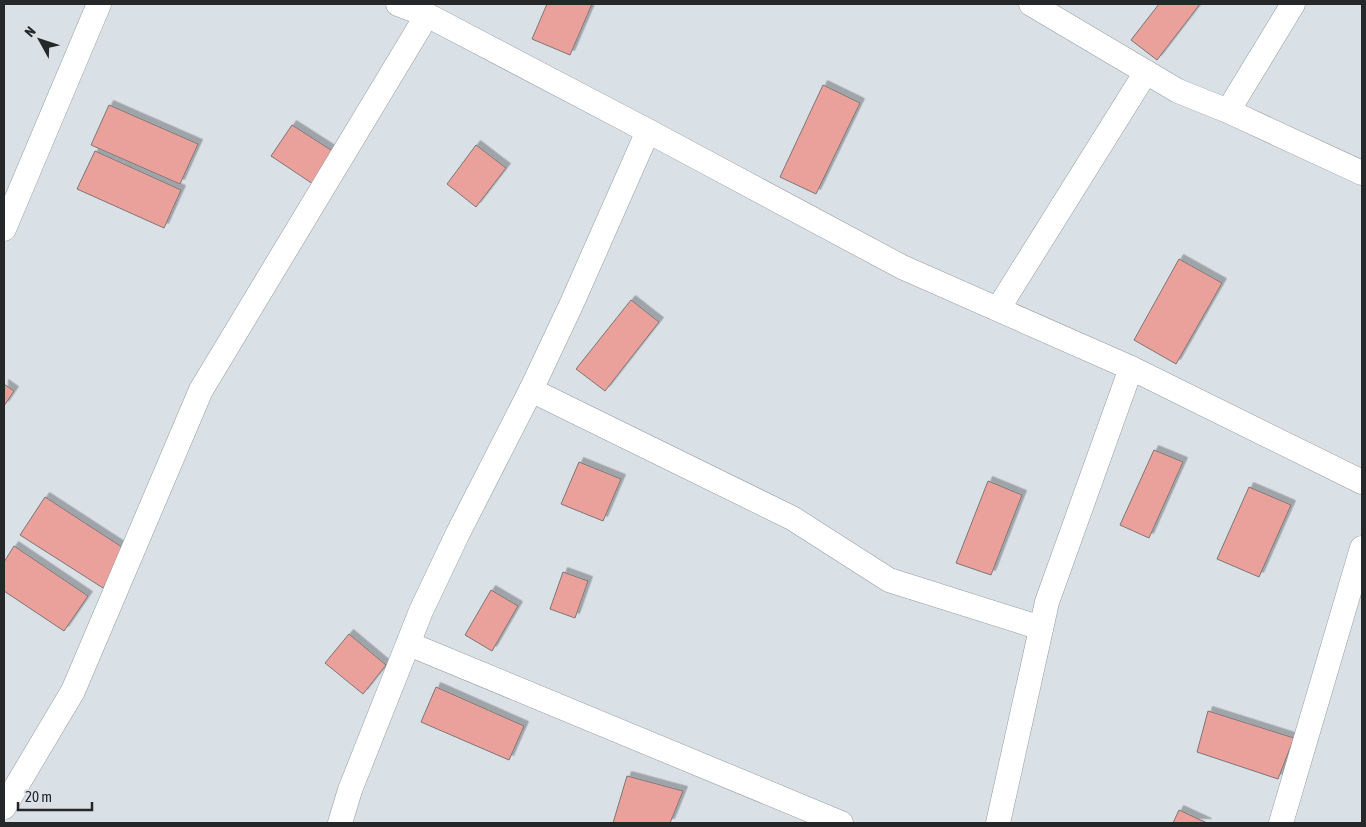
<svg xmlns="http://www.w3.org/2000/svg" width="1366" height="827" font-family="'Asap Condensed',sans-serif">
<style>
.building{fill:#eaa19c;stroke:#7e7575;filter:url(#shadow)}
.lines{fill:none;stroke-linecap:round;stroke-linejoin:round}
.minor-casing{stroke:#969ca1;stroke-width:25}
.minor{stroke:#fff;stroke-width:24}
</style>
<defs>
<filter id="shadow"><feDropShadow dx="4.5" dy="-4.5" stdDeviation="0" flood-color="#0004"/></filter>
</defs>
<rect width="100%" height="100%" fill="#d9e0e6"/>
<!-- building -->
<g class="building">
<polygon points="547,4 592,4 570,55 532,39"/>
<polygon points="1159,4 1200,4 1157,60 1131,40"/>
<polygon points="823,85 860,103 816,194 780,177"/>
<polygon points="109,105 198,144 180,184 91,145"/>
<polygon points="292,125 334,152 313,184 271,156"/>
<polygon points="476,145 506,168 476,207 447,184"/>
<polygon points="95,151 181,190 164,228 77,189"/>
<polygon points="1179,259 1222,283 1176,364 1134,340"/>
<polygon points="631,300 659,322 605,391 576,369"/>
<polygon points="4,384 14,391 4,406"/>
<polygon points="1154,450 1183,462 1149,538 1120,525"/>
<polygon points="579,462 621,479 603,521 561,504"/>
<polygon points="988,481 1022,495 991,575 956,563"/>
<polygon points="1249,487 1291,505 1259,577 1217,559"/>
<polygon points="45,497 128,551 103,588 20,535"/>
<polygon points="14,546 88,596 64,631 4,591 4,562"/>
<polygon points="563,572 588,581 575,618 550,609"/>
<polygon points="491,590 518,606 492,651 465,635"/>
<polygon points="349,634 386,665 363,694 325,663"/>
<polygon points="436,687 524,726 509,760 421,722"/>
<polygon points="1208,711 1294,738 1278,779 1197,752"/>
<polygon points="627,776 683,791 670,823 613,823"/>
<polygon points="1179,810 1207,823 1173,823"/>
</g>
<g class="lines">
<defs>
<g id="minor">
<polyline points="398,4 427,15 648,131 902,267 1131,368 1362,482"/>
<polyline points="1031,4 1178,91 1228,111 1362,173"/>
<polyline points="1228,111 1293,4"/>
<polyline points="4,229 99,4"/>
<polyline points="998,309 1146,72"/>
<polyline points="531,390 792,518 889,580 1041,628"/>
<polyline points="409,644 841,823"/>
<polyline points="4,807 73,691 201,390 427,15"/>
<polyline points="340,823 350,790 421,611 458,533 531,390 572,303 648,131"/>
<polyline points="998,823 1047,602 1131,368"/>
<polyline points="1281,823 1362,548"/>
</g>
</defs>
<!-- minor casing -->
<use href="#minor" class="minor-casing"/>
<!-- minor -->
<use href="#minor" class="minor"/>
</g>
<!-- border -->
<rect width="1366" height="827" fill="none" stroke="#252729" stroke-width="10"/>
<!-- north arrow -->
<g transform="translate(40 40) rotate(310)" stroke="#d9e0e6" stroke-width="4" paint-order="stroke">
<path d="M0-4L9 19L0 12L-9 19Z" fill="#252729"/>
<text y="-8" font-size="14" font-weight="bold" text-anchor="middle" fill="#252729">N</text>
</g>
<!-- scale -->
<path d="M18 802v8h74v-8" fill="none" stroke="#252729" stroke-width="2.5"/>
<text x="25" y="802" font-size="15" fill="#252729" stroke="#d9e0e6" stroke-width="4" paint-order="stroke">20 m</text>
</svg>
